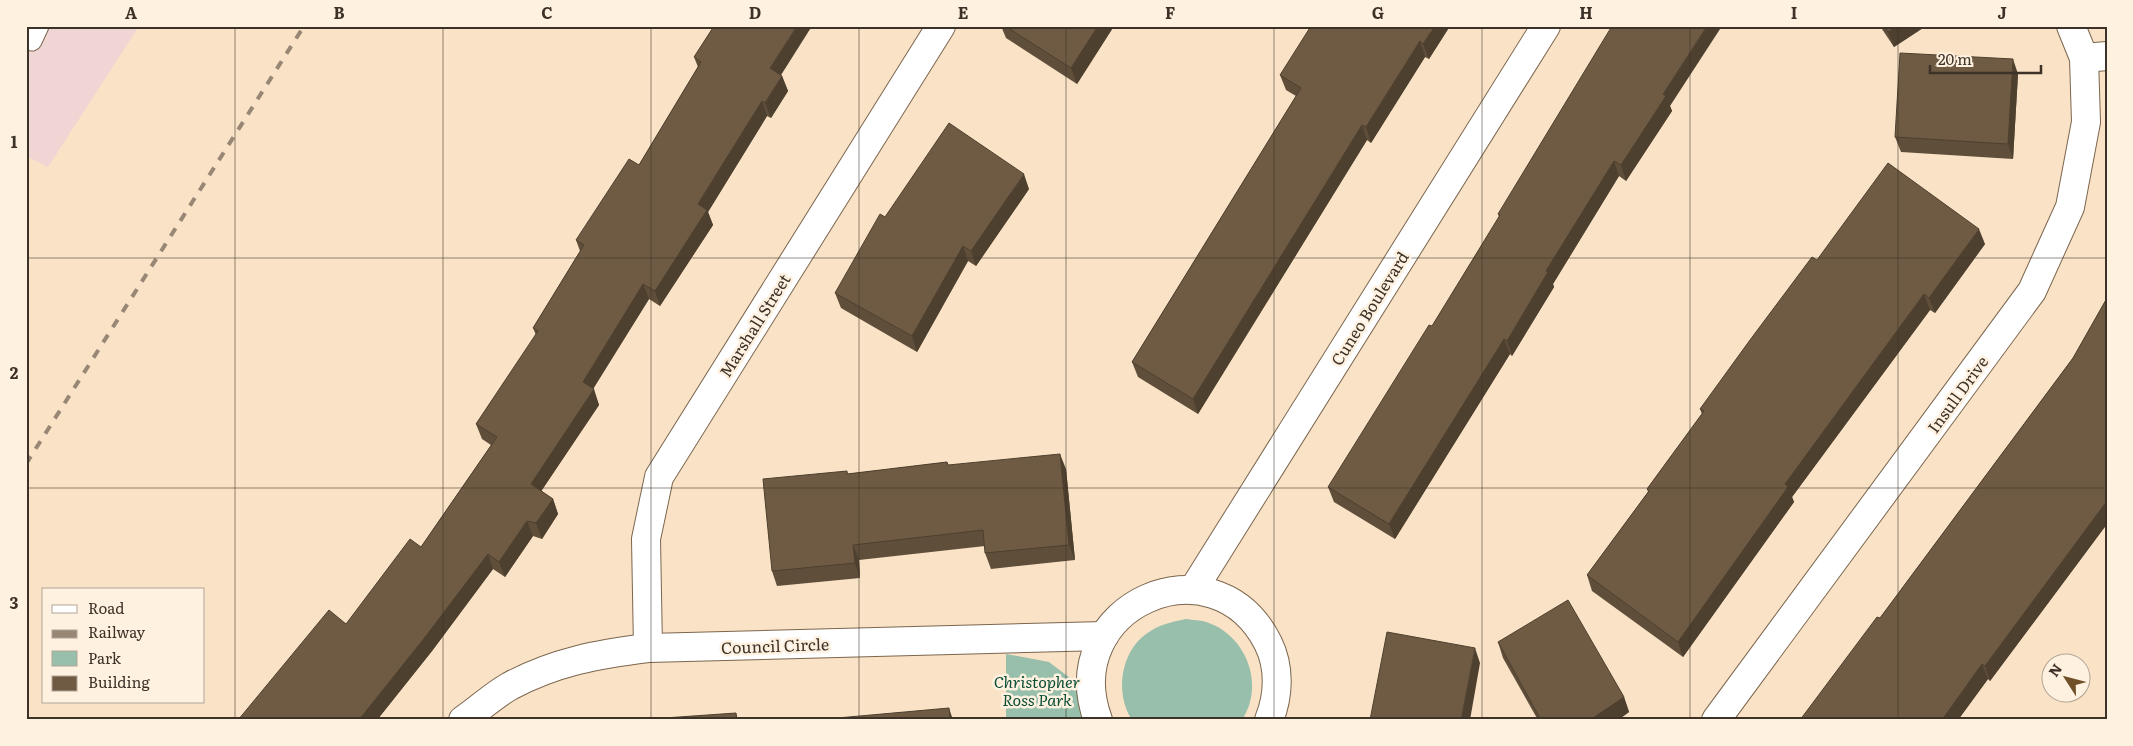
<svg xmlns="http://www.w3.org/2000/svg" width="2133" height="746" font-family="Literata,serif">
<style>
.commercial{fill:#efd5d4}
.green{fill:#97bfab}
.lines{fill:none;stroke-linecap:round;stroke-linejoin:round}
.service-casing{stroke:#7b664e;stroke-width:21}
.minor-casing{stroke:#7b664e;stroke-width:30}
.service{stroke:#fff;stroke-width:19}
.minor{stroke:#fff;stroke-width:28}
.rail{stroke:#978774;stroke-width:4;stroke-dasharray:9 9;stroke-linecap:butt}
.wall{fill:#5f4e3a}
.shaded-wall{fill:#4e402f}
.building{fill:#6f5b43;stroke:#4e402f}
.grid{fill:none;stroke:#3c3228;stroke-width:1;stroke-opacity:0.55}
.labels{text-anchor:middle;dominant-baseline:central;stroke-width:5;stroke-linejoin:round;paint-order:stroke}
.street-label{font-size:16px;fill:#3c3228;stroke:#fff1e0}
.park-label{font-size:16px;font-style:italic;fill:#0b4d35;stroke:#fff1e0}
.neatline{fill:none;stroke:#3c3228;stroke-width:2}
.grid-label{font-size:16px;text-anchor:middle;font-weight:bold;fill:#3c3228}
</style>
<rect width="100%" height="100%" fill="#f9e2c6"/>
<!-- commercial -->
<polygon class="commercial" points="26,26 139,26 48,167 26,156"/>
<!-- green -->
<g class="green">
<path d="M1186,619C1193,620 1202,620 1209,623C1247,637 1265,686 1242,720H1132C1115,694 1120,653 1146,634C1158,625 1171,622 1186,619Z"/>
<polygon points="1006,654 1049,662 1074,681 1086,694 1093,720 1006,720"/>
</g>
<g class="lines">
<defs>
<polyline id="service" points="26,38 32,41 39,26"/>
<g id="minor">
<polyline points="2084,58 2107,56"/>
<polyline points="1193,590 1546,26"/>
<polyline points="648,648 646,539 659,477 941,26"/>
<path d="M463,720C479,709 494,695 510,686C555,662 598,654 648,648L1104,636"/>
<path d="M1098,720C1056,606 1214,536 1268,643C1280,667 1279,695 1269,720"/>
<polyline points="1716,720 2032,291 2070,207 2086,122 2084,58 2071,26"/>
</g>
</defs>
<!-- service casing -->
<use href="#service" class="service-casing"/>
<!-- minor casing -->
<use href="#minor" class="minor-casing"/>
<!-- service -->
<use href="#service" class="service"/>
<!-- minor -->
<use href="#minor" class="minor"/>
<!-- rail -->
<polyline class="rail" points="26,464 304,26"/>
</g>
<!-- wall -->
<g class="wall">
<polygon points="1001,26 1114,26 1077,84 1006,38"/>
<polygon points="1450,26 1429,59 1425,57 1371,143 1367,140 1198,414 1138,377 1132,362 1296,96 1286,90 1280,75"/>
<polygon points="1880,26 1926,26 1894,47"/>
<polygon points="694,57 781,75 782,76 788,91 771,118 767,116 708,212 713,225 660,306 649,299 593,389 599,405 541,491 553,499 558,514 542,539 533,536 505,577 493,569 432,651 377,720 238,720 346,624 421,547 491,445 482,439 476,424 536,335 533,328 580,251 576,240 639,165 698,67"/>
<polygon points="2018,74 2013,159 1901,152 1895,137"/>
<polygon points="1670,106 1672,111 1626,181 1619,176 1553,284 1554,287 1512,356 1510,354 1395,539 1334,502 1328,487 1432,326 1499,217 1498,214"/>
<polygon points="1029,189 976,266 968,261 917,352 841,308 835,293 885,217"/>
<polygon points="1985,244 1935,313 1930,310 1792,497 1794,502 1683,657 1592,591 1587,575 1648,492 1647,489 1702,414 1700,409 1817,260"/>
<polygon points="2107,298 2107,524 1990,681 1988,679 1958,720 1800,720 1880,618 2073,358"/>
<polygon points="947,462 948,465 1066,469 1075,560 991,569 985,553 985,546 859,560 860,578 777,586 772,571 847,471 848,474"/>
<polygon points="1498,642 1624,697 1629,712 1618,720 1538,720 1503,658"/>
</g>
<!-- shaded-wall -->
<g class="shaded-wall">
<polygon points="797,26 812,26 776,83 770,68"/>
<polygon points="1098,26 1114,26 1077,84 1071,68"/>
<polygon points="1435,26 1450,26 1429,59 1423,44"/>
<polygon points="1707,26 1722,26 1670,106 1672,111 1626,181 1621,165 1663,94"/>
<polygon points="1897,26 1926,26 1894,47 1888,32"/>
<polygon points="1420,41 1425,57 1371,143 1366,127"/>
<polygon points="2013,59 2018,74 2013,159 2008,144"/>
<polygon points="782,76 788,91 771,118 765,103"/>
<polygon points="762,101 767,116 708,212 713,225 660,306 655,291 698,204"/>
<polygon points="1362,125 1367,140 1198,414 1193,399"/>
<polygon points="1614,161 1619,176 1553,284 1554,287 1512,356 1507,341 1546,271"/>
<polygon points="1024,174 1029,189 976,266 971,251"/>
<polygon points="1979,229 1985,244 1935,313 1929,298"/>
<polygon points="963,246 968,261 917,352 912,336"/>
<polygon points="643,284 649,299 588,397 583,382"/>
<polygon points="1924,294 1930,310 1792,497 1794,502 1683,657 1678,642 1785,484"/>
<polygon points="1504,339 1510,354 1395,539 1389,524"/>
<polygon points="594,389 599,405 536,499 531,484"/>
<polygon points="1060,454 1066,469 1075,560 1069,545"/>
<polygon points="553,499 558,514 542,539 536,523"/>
<polygon points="2107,501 2107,524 1990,681 1985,666"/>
<polygon points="527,521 533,536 505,577 499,562"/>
<polygon points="853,545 859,560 860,578 855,563"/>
<polygon points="488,554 493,569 432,651 377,720 359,720"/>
<polygon points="1475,648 1480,663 1470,720 1461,720"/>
<polygon points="1982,664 1988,679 1958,720 1942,720"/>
<polygon points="1624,697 1629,712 1618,720 1590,720"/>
<polygon points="949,708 953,720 950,720"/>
</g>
<!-- building -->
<g class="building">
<polygon points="714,26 797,26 770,68 782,76 765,103 762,101 698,204 707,210 655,291 643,284 583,382 594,389 531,484 553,499 536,523 527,521 499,562 488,554 426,636 359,720 238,720 329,610 346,624 410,539 421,547 497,437 476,424 538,331 533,328 584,245 576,240 629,159 639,165 701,62 694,57"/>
<polygon points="1005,26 1098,26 1071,68"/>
<polygon points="1311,26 1435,26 1423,44 1420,41 1366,127 1362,125 1193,399 1132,362 1301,88 1280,75"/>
<polygon points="1612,26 1707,26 1663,94 1666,96 1621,165 1614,161 1546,271 1548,272 1507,341 1504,339 1389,524 1328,487 1429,325 1432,326 1500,215 1498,214"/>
<polygon points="1884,26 1897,26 1888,32"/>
<polygon points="1900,53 2013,59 2008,144 1895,137"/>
<polygon points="949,123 1024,174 971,251 963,246 912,336 835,293 880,214 885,217"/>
<polygon points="1888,163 1979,229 1929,298 1924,294 1785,484 1788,487 1678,642 1587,575 1649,491 1647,489 1704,411 1700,409 1750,340 1812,257 1817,260"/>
<polygon points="2107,298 2107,501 1985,666 1982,664 1942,720 1800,720 1877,617 1880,618 2073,358"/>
<polygon points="1060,454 1069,545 985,553 983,530 853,545 855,563 772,571 763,479 847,471 847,474 947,462 948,465"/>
<polygon points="1568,600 1624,697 1590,720 1541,720 1498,642"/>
<polygon points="1387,632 1475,648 1461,720 1370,720"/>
<polygon points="949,708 950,720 815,720"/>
<polygon points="736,713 737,720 650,720 650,719"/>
</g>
<!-- grid -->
<path class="grid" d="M235,26V720M443,26V720M651,26V720M859,26V720M1066,26V720M1274,26V720M1482,26V720M1690,26V720M1898,26V720M26,258H2107M26,488H2107"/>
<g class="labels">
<!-- street labels -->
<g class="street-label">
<text transform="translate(1369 308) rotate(-58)">Cuneo Boulevard</text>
<text transform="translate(754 325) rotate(-58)">Marshall Street</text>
<text transform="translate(1957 394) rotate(-54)">Insull Drive</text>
<text transform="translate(775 645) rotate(-2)">Council Circle</text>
</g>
<!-- park labels -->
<g class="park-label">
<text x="1037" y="681">Christopher<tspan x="1037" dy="18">Ross Park</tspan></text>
</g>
</g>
<!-- border -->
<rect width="2133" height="746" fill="none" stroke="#fff1e0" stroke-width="55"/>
<!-- legend -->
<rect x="42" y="588" width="162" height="115" fill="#fff1e0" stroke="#b1a596"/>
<rect x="52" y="605" width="25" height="8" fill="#ffffff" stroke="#b1a596"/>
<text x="88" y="614" font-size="15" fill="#3c3228">Road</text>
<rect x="52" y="630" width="25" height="8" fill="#978774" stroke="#b1a596"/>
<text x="88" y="638" font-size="15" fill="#3c3228">Railway</text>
<rect x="52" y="651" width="25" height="15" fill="#97bfab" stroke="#b1a596"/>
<text x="88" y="664" font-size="15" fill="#3c3228">Park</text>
<rect x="52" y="676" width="25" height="15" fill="#6f5b43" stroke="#b1a596"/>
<text x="88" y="688" font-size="15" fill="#3c3228">Building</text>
<!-- north arrow -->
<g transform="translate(2066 678) rotate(306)"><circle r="24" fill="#fff1e0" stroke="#b1a596"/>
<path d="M0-4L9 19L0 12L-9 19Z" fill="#705026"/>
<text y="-8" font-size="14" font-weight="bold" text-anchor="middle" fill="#3c3228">N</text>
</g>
<!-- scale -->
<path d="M1930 65v8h111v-8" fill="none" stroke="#3c3228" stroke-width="2.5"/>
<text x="1938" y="65" font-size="15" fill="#3c3228" stroke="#fff1e0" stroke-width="4" paint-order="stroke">20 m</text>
<rect x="28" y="28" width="2078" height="690" class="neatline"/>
<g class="grid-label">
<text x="131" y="19">A</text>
<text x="339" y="19">B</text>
<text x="547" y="19">C</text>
<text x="755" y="19">D</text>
<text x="963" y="19">E</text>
<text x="1170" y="19">F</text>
<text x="1378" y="19">G</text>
<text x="1586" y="19">H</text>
<text x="1794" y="19">I</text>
<text x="2002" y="19">J</text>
<text x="14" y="148">1</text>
<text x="14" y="379">2</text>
<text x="14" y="609">3</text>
</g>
</svg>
